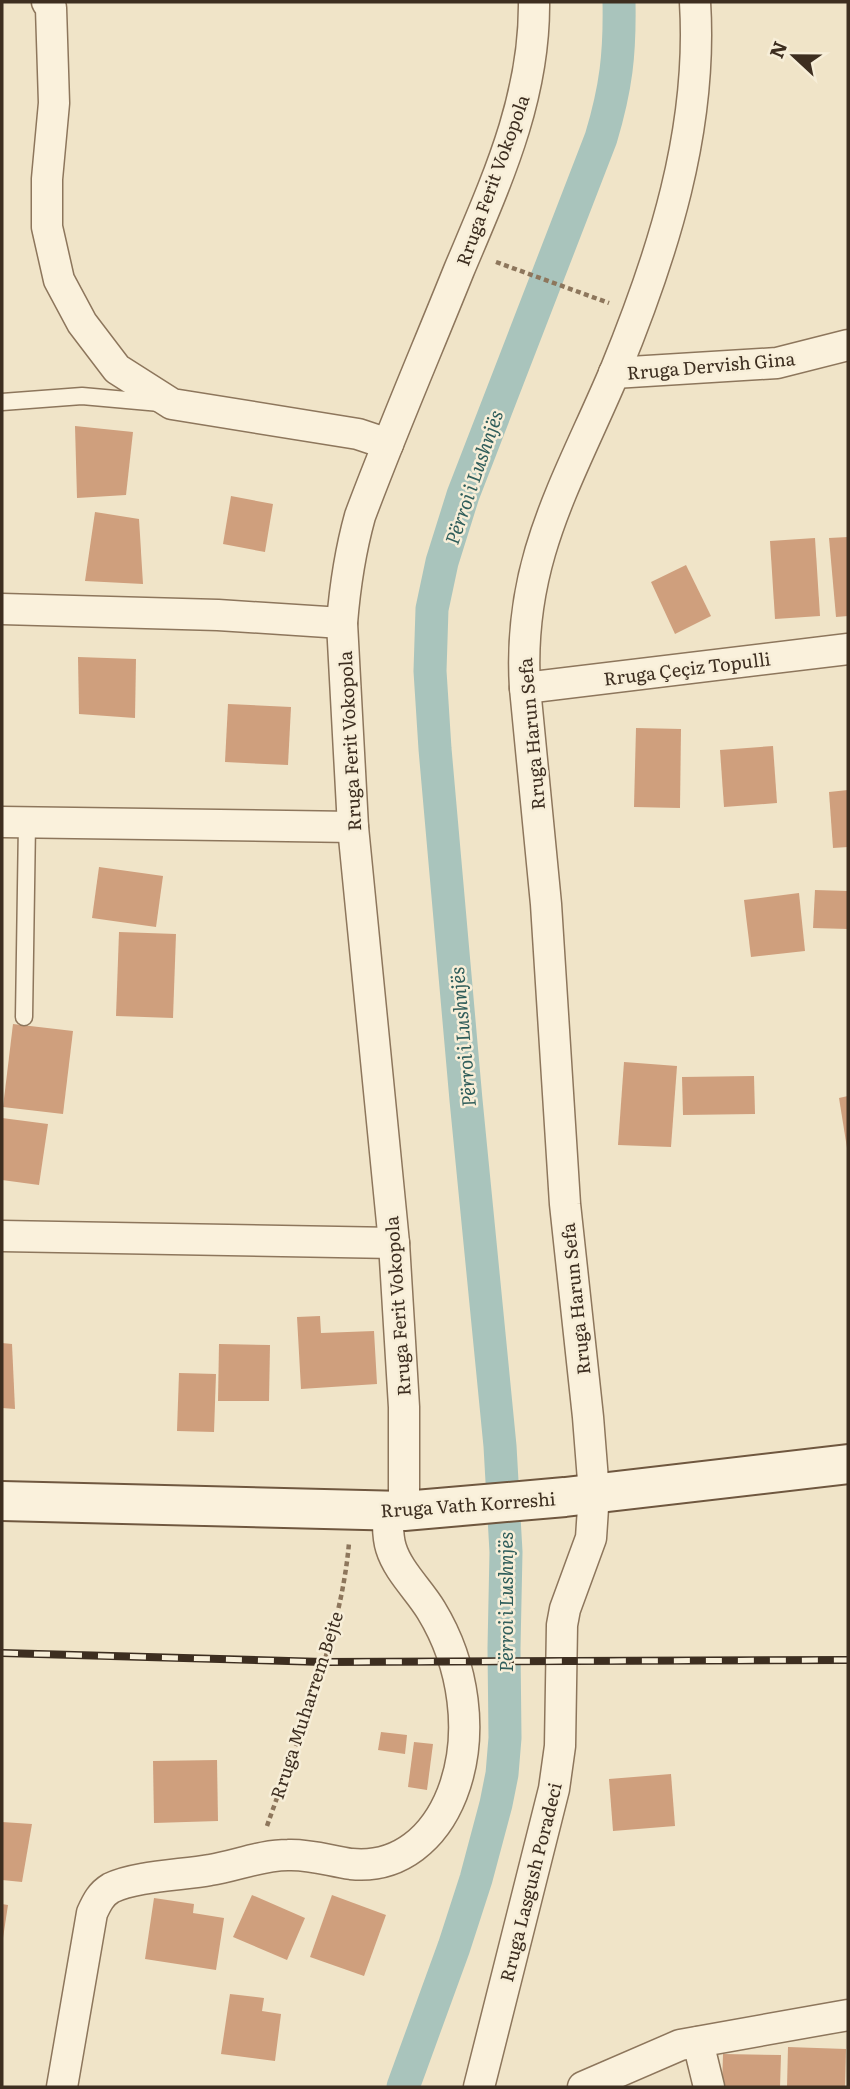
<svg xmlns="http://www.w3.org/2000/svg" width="850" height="2089" font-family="Literata,serif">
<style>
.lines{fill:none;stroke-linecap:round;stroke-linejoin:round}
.canal{stroke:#a9c4bc;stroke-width:33}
.building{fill:#cf9f7d}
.service-casing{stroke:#8d765c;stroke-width:19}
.minor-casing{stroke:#8d765c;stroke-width:33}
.secondary-casing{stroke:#6f573f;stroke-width:42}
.path{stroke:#8d765c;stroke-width:4.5;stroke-dasharray:5 3.5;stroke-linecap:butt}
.service{stroke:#faf1dc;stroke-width:16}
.minor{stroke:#faf1dc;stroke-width:30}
.secondary{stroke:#faf1dc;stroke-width:38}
.rail-casing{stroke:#3d2e20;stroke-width:8}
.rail{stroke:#f7eed8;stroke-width:5;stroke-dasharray:16;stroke-linecap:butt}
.labels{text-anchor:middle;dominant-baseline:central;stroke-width:5;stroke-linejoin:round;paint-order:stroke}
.street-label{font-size:18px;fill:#3d2e20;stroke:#f7eed8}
.water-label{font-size:19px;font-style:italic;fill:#2f5d5a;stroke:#f7eed8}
</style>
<rect width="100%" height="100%" fill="#f0e4c8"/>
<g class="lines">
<!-- canal -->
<path class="canal" d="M403,2087L454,1947L476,1879L496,1804L502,1774L505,1738L504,1648L506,1552L500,1446L466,1100L435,749L430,671L432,609L442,562L463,495L601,138C616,88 620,54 619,2"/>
</g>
<!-- building -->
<g class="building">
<polygon points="75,426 133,432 126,495 77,498"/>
<polygon points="231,496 273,504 265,552 223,544"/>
<polygon points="95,512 139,519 143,584 85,581"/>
<polygon points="848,537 848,616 836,617 829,538"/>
<polygon points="815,538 820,616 775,619 770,541"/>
<polygon points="686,565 711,616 675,634 651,582"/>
<polygon points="78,657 136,659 135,718 79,714"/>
<polygon points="228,704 291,707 288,765 225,762"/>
<polygon points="636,728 681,729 680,808 634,807"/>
<polygon points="773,746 777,803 724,807 720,750"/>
<polygon points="848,790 848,847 833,848 829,792"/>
<polygon points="99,867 163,876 156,927 92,918"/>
<polygon points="815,890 848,891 848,929 813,928"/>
<polygon points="799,893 805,951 751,957 744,900"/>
<polygon points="119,932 176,934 173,1018 116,1016"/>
<polygon points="13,1024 73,1031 63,1114 3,1107"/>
<polygon points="624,1062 677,1066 671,1147 618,1145"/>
<polygon points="754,1076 755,1114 683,1115 682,1077"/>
<polygon points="848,1096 848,1148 847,1148 839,1098"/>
<polygon points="2,1118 48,1124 39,1185 2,1180"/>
<polygon points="320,1316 321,1333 374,1331 377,1384 301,1389 297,1317"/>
<polygon points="2,1343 12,1344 15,1409 2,1408"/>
<polygon points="219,1344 270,1345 269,1401 218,1401"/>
<polygon points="179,1373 216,1374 214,1432 177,1431"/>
<polygon points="381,1732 407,1735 405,1754 378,1750"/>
<polygon points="414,1742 433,1744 427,1790 408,1787"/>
<polygon points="217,1760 218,1821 154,1823 153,1761"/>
<polygon points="671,1774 675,1826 613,1831 609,1779"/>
<polygon points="2,1822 32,1824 22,1882 2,1880"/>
<polygon points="252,1895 305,1918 287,1960 233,1937"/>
<polygon points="332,1895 386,1915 364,1976 310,1957"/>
<polygon points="154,1898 194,1904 193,1913 224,1918 216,1970 145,1959"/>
<polygon points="2,1904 8,1905 3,1938 2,1938"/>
<polygon points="230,1994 264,1998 262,2011 281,2014 275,2061 221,2054"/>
<polygon points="788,2047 846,2049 845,2087 787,2087"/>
<polygon points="723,2054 781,2055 780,2087 722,2087"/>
</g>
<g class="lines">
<defs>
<g id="service">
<polyline points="2,402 82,396 160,403"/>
<polyline points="24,1017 27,823"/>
</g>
<g id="minor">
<polyline points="47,2 51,8 54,103 47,179 47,227 59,280 82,323 117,369 172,404 358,434 388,444"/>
<polyline points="614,373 777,363 848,345"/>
<polyline points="2,609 218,615 342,623"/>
<polyline points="525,688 848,649"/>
<polyline points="2,822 353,827"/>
<polyline points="2,1236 394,1243"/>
<path d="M404,1511V1407L394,1243L353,827L342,623C345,586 350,552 360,516C391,433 426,352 459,270C496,182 535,99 534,2"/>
<polyline points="698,2042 709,2087"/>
<path d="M62,2087L92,1913C97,1902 101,1894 111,1888C135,1876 183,1875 210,1870C236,1866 261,1855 288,1855C310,1854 330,1861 351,1864C400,1869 435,1837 452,1794C475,1735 464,1664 431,1610C419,1590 398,1571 391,1548C387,1536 388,1523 388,1511"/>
<path d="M479,2087L554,1789L560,1746L562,1625L565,1609L591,1538L594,1493L588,1417L565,1204L546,904L525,688C517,561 568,482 615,371C663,254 703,130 695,2"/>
<polyline points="583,2087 680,2045 848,2015"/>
</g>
<polyline id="secondary" points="2,1501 404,1511 565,1497 848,1464"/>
</defs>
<!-- service casing -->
<use href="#service" class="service-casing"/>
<!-- minor casing -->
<use href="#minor" class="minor-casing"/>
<!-- secondary casing -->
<use href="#secondary" class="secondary-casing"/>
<!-- path -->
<g class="path">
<polyline points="496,262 609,303"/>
<path d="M267,1826C298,1737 341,1636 349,1543"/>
</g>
<!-- service -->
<use href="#service" class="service"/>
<!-- minor -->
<use href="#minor" class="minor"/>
<!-- secondary -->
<use href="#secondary" class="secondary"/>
<defs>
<polyline id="rail" points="2,1653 323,1662 848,1660"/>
</defs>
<!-- rail casing -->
<use href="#rail" class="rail-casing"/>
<!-- rail -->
<use href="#rail" class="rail"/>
</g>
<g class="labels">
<!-- street labels -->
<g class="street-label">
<text transform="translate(492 180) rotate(-70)">Rruga Ferit Vokopola</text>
<text transform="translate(711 365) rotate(-5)">Rruga Dervish Gina</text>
<text transform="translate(687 668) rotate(-7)">Rruga Çeçiz Topulli</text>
<text transform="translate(531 734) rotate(-95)">Rruga Harun Sefa</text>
<text transform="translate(349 741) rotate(-93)">Rruga Ferit Vokopola</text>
<text transform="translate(575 1299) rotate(-96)">Rruga Harun Sefa</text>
<text transform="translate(397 1306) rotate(-94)">Rruga Ferit Vokopola</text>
<text transform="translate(468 1504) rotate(-4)">Rruga Vath Korreshi</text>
<text transform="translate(306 1705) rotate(-72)">Rruga Muharrem Bejte</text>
<text transform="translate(530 1882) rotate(-76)">Rruga Lasgush Poradeci</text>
</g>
<!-- water labels -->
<g class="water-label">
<text transform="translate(473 477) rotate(-71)">Përroi i Lushnjës</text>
<text transform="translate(462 1037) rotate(-95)">Përroi i Lushnjës</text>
<text transform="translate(505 1602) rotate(-90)">Përroi i Lushnjës</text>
</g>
</g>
<!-- border -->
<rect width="850" height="2089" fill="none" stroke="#3d2e20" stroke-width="7"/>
<!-- north arrow -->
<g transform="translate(794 56) rotate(292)" stroke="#f7eed8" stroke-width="5" paint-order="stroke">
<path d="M0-5L12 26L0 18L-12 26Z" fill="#3d2e20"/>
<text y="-10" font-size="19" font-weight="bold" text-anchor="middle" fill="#3d2e20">N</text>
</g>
</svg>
